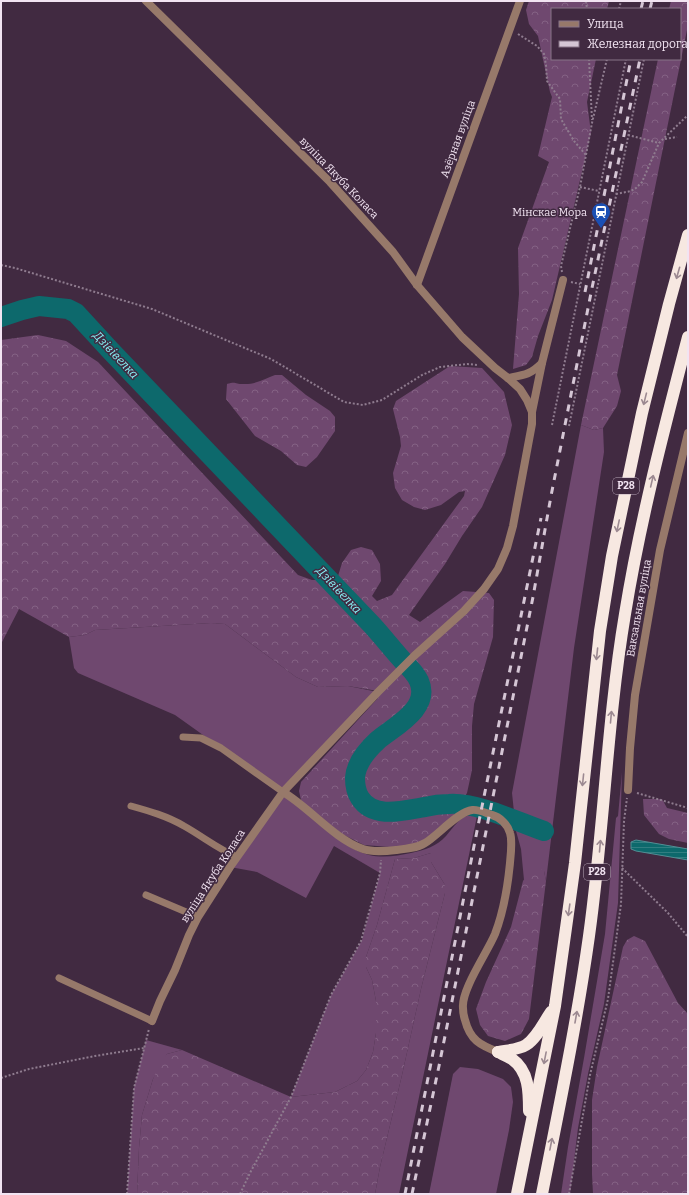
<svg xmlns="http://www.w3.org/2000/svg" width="689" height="1195" font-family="Bitter,serif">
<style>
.grass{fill:#6f486f}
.forest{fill:url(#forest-crowns)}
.water{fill:url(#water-rules);stroke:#528e94}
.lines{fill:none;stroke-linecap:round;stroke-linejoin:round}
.river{stroke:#0d696c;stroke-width:20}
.path{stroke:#8f7c8f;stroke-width:2;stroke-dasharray:2 2;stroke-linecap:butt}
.lane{stroke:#97796a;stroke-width:7}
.street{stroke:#97796a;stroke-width:8}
.highway{stroke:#f7e8e1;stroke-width:12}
.rail{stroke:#d5c6d5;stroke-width:3;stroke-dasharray:7 7;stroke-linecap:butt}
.oneway{stroke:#9c8991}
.labels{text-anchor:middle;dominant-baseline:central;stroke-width:3;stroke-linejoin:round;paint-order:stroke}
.shield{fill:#412a41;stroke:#bdacbd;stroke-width:1}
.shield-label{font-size:10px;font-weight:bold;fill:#f2e4f2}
.street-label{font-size:11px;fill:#f2e4f2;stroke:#412a41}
.poi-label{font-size:11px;fill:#f2e4f2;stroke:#412a41;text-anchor:end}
.water-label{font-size:12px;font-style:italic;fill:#88f6f9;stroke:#412a41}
</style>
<defs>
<pattern id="forest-crowns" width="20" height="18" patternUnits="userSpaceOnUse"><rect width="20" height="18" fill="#6f486f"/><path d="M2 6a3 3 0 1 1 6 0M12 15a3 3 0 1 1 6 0" fill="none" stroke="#846284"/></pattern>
<pattern id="water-rules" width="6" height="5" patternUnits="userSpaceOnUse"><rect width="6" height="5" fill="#0d696c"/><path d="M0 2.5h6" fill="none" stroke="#317e81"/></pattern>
</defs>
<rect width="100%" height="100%" fill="#412a41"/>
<!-- grass -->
<g class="grass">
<polygon points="581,425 594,430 603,428 604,452 574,648 546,881 544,871 524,880 521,849 516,831 512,793"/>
<polygon points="211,623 225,624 296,677 318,687 348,686 378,692 283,792 175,715 78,673 74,668 69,637 85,635 95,630"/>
<polygon points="622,772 618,903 604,1004 588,1074 578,1128 570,1194 561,1194 568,1147 584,1058 605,934 616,818 618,816"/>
<path d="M285,795C297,804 309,814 321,824C335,836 350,850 369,855C382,858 398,856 411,853C425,850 437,846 446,836C455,826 462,812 477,816L399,1194H375L380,1167L402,1075L421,989L445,893V885L431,862V853L414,858L395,859L377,925L366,957V967L372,980L376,1001V1033L373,1052L366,1070L357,1081L335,1092L291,1097L331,995L362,940L380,873L334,846L306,898L257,872L230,867Z"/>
<polygon points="146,1040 182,1050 167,1054 153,1079 142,1115 139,1148 137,1194 127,1194 134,1088"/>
<polygon points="460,1067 478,1069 503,1079 511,1087 513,1102 509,1130 496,1194 429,1194 453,1074"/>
</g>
<!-- forest -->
<g class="forest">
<polygon points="529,1 609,1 607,9 552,9 552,59 596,59 587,102 591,133 552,300 538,336 532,357 526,365 513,369 519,294 518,248 549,162 538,156 552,97 550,92 538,36 529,24 526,10"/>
<polygon points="671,1 688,1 688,25 617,375 621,391 617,406 603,428 594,430 581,425 658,59 680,59 680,9 669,9"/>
<polygon points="38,335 66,341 98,362 298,575 312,580 334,580 338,576 342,563 351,550 361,547 372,550 380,564 381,581 372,596 377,601 392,595 464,496 465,491 459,492 441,505 425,510 414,507 402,500 395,488 393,473 401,446 400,437 393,409 396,401 450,366 482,368 504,392 512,425 505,455 482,507 462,536 445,564 409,615 420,622 463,591 489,593 494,600 493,637 474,704 472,726 472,770 467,793 454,815 432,837 415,846 390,847 364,845 342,834 307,807 301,800 299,791 301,782 378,698 378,691 348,686 318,687 296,677 225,624 211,623 95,630 85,635 69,637 19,609 1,644 1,340"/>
<path d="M275,375H282L306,395L330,411L335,417V431L317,457L306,467L297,465L281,451L255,436L226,399L227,384C236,381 235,384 243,384C254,385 265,379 275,375Z"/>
<polygon points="643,799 662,799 667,808 688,813 688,843 669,839 659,834 644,815"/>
<polygon points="431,853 431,862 445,885 445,893 421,989 402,1075 380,1167 375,1194 137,1194 139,1148 142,1115 153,1079 160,1062 167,1054 182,1050 291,1097 335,1092 357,1081 366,1070 373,1052 376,1033 376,1001 372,980 366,967 366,957 377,925 395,859 414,858"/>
<polygon points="537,867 544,871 546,881 529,1019 521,1034 505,1041 488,1036 480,1025 476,1009 486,982 511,927 523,881 531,869"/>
<polygon points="634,936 645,941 678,1003 688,1014 688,1194 593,1194 592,1174 592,1100 597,1067 623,947 627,940"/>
</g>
<!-- water -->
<polygon class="water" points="636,840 688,849 688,860 636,851 631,849 631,842"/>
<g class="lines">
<!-- river -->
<path class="river" d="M1,317L22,310L39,306L68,309L76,313L110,350L372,625C383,637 393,650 404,662C409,667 416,674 419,681C431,708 395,726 378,740C367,750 356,763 355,778C355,785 356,792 360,798C374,820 405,810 425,807C433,805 441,804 449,804C477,802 518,822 544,831"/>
<!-- path -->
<g class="path">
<polyline points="586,1 587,9"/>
<polyline points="619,9 621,1"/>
<polyline points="518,34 537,46 544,54 546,65 547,81 560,99 561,119 574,141 586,155"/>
<polyline points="589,59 592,120"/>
<polyline points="628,135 659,143"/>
<polyline points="665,139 677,137"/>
<polyline points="580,187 599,191"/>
<polyline points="616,194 631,191 636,188 642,182 659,143 688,115"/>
<polyline points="1,265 15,268 152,309 271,359 344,402 363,405 382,400 422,375 440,367 467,364 478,365"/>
<polyline points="562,272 561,266 580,187 592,123 607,59"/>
<polyline points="571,282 580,284"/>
<polyline points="552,425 626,59"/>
<polyline points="569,426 644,59"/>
<polyline points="637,793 688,808"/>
<polyline points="622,868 668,913 688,937"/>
<polyline points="1,1078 29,1069 95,1056 144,1048"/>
<polyline points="127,1194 134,1088 149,1029"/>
<polyline points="240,1194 250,1173 291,1097 331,995 361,941 380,873 381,860"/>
<polyline points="569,1194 590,1075 608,999 621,904 624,821 627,798"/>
</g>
<!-- lane -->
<g class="lane">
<polyline points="183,737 201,738 221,748 283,792"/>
<path d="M131,806C149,811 167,816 184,826C202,836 218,849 237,857"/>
<polyline points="146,895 198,917"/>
<polyline points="59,978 152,1021"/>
</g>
<!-- street -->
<g class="street">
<polyline points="146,1 330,182 393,252 417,285 462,337 495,368 508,378 520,389 527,400 532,412 532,424 513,526 507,548 498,569 484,589 464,611 414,656 378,692 283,792 230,867 198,917 189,935 175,970 160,1001 152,1021"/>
<polyline points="417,285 520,1"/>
<path d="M508,378C524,375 530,375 542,363L563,280"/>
<polyline points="532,412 542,363"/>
<polyline points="628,790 630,748 635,695 660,550 688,433"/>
<path d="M283,792C310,808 333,838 363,849C371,852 388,851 396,850C406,849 417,848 425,843C437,836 459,811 472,810C478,809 486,813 492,815C500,817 508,825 510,833C512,839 511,846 511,851C509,879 505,908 495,934C487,953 461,990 463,1008C463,1012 464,1017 465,1020C470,1040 480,1045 498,1052"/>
</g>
<!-- highway -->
<g class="highway">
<path d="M498,1052C502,1054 507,1056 512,1059C529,1071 529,1092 529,1111"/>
<path d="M498,1052C507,1050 518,1050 526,1045C537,1038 544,1022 551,1012"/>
<polyline points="517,1194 555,1006 566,928 575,863 600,631 612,556 642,413 669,304 688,235"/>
<path d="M542,1194C559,1108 577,1022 589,936C604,829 607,721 625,614C640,521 664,429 688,337"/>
</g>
<!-- rail -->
<g class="rail">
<polyline points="641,9 643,1"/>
<polyline points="650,9 652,1"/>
<polyline points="585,292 631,59"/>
<polyline points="405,1194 478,826 541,518"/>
<polyline points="412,1194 439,1066 533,597 551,496 592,288 640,59"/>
</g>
</g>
<!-- one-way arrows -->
<defs><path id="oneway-shaft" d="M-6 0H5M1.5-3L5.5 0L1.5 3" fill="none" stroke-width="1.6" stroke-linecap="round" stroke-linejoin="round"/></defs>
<g class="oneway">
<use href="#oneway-shaft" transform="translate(678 273) rotate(106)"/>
<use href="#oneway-shaft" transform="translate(645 399) rotate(104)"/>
<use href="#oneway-shaft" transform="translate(652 481) rotate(-77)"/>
<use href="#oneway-shaft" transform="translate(618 526) rotate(102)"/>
<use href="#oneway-shaft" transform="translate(597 654) rotate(96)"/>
<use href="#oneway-shaft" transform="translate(611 717) rotate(-85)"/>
<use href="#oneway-shaft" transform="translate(583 780) rotate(96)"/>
<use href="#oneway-shaft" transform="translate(600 846) rotate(-85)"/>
<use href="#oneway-shaft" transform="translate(569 910) rotate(98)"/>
<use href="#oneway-shaft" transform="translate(576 1017) rotate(-80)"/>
<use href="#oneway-shaft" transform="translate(545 1058) rotate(101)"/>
<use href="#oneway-shaft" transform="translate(551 1144) rotate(-79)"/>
</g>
<!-- icons -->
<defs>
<symbol id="station-pin" viewBox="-11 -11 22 30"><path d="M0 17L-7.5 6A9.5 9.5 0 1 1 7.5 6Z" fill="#1a4fb4" stroke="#412a41"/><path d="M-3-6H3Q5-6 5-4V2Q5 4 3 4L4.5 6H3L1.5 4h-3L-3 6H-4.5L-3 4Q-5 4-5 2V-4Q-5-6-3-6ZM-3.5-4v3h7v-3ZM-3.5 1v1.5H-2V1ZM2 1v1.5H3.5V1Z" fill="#fff"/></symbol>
</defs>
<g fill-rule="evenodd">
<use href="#station-pin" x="590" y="201" width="22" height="30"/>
</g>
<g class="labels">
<!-- shield labels -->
<g class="shield">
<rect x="613" y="478" width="26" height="16" rx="3"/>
<rect x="584" y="864" width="26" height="16" rx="3"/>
</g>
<g class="shield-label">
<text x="626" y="486">Р28</text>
<text x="597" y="872">Р28</text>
</g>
<!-- street labels -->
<g class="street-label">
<text transform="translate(458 139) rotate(-70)">Азёрная вуліца</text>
<text transform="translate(339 178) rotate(46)">вуліца Якуба Коласа</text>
<text transform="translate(639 608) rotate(-80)">Вакзальная вуліца</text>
<text transform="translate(213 876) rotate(-57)">вуліца Якуба Коласа</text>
</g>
<!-- poi labels -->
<g class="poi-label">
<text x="587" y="212">Мінскае Мора</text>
</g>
<!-- water labels -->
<g class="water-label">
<text transform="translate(116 355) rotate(47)">Дзівівелка</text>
<text transform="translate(339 590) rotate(47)">Дзівівелка</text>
</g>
</g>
<!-- border -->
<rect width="689" height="1195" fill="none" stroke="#f2e4f2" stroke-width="4"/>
<!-- legend -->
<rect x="551" y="8" width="130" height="52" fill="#412a41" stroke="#887488"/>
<rect x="559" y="21" width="20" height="6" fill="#97796a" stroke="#887488"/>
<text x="587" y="28" font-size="12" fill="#f2e4f2">Улица</text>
<rect x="559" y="41" width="20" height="6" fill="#d5c6d5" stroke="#887488"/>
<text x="587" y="48" font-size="12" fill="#f2e4f2">Железная дорога</text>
</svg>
